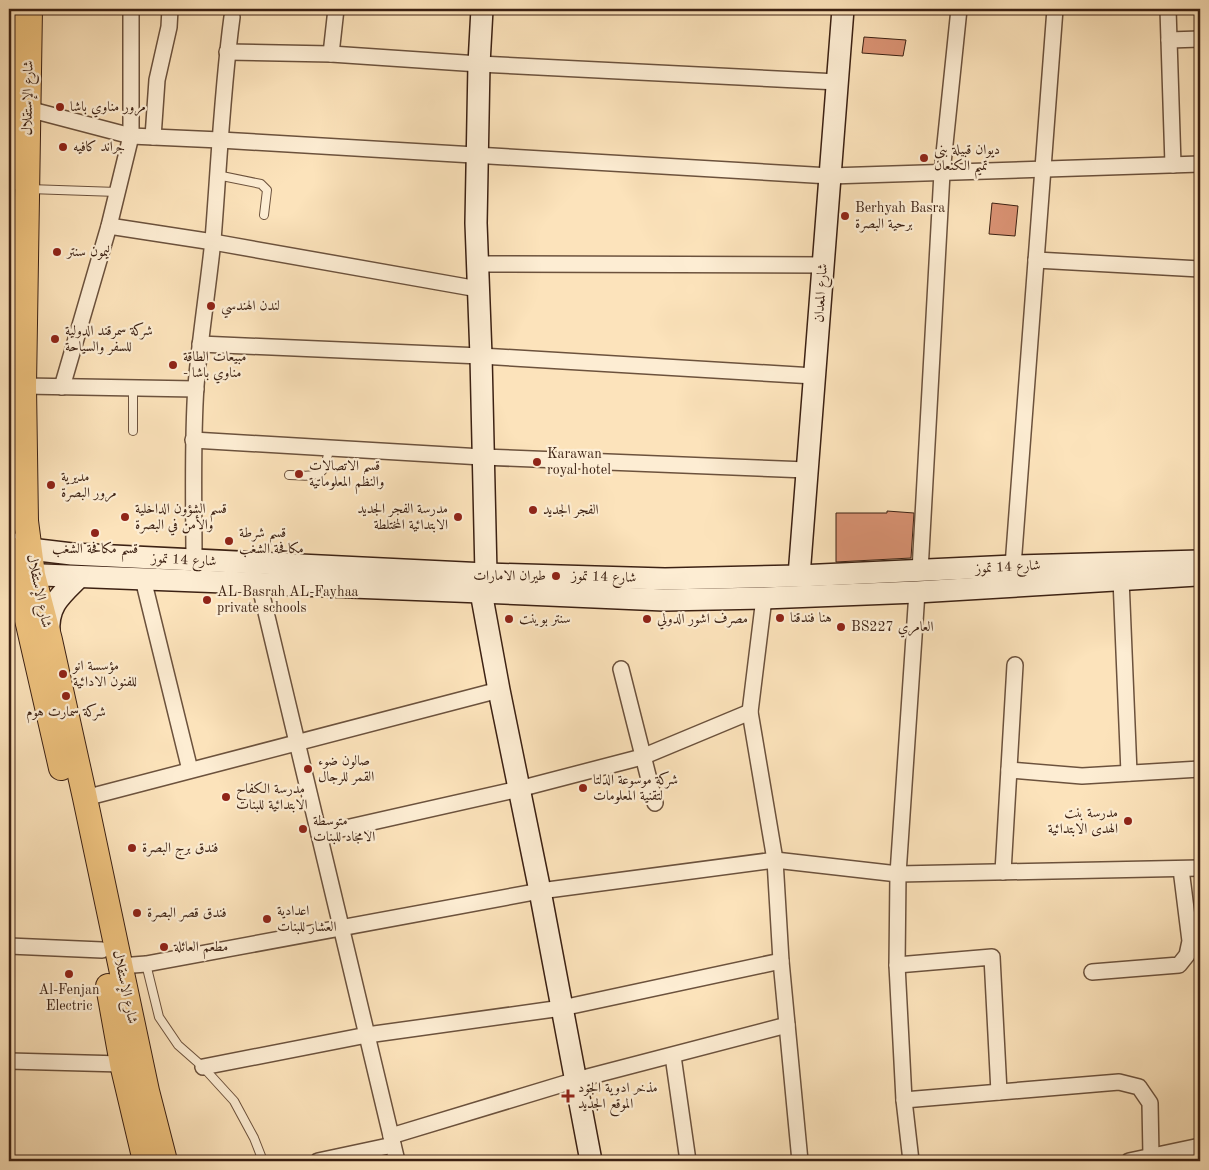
<svg xmlns="http://www.w3.org/2000/svg" width="1209" height="1170" font-family="'Old Standard TT',Amiri,serif">
<style>
.building{fill:#d99273;stroke:#3c2113}
.lines{fill:none;stroke-linecap:round;stroke-linejoin:round}
.lane-casing{stroke:#6c523d;stroke-width:10}
.street-casing{stroke:#6c523d;stroke-width:18}
.secondary-casing{stroke:#3c2113;stroke-width:24}
.primary-casing{stroke:#3c2113;stroke-width:26}
.lane{stroke:#fdedd3;stroke-width:8}
.street{stroke:#fdedd3;stroke-width:15}
.secondary{stroke:#fdedd3;stroke-width:21}
.primary{stroke:#eec27e;stroke-width:24}
.poi-dot{fill:#8f2418;stroke:#fdedd3;stroke-width:2}
.labels{text-anchor:middle;dominant-baseline:central;stroke-width:4.5;stroke-linejoin:round;paint-order:stroke}
.street-label{font-size:14px;fill:#3c2113;stroke:#fdedd3}
.poi-label{font-size:14px;fill:#3c2113;stroke:#fdedd3;text-anchor:start}
</style>
<rect width="100%" height="100%" fill="#fce3bb"/>
<filter id="stains"><feTurbulence type="fractalNoise" baseFrequency=".004" numOctaves="4"/><feColorMatrix values="0 0 0 0 .2 0 0 0 0 .09 0 0 0 0 .02 0 0 0 .5 -.17"/></filter>
<radialGradient id="worn" r=".72"><stop offset=".6" stop-color="#630" stop-opacity="0"/><stop offset="1" stop-color="#630" stop-opacity=".3"/></radialGradient>
<!-- building -->
<g class="building">
<polygon points="864,37 906,40 903,56 862,53"/>
<polygon points="992,203 1018,206 1015,236 989,234"/>
<polygon points="887,511 914,513 911,558 836,562 836,513 887,513"/>
</g>
<g class="lines">
<defs>
<g id="lane">
<polyline points="217,175 261,184 267,190 264,215"/>
<polyline points="29,189 117,192"/>
<polyline points="133,431 133,388"/>
<path d="M289,475C299,475 319,479 324,468C327,462 328,454 329,448"/>
<polyline points="146,964 159,1017 178,1045 203,1067 234,1101 254,1138 263,1161"/>
</g>
<g id="street">
<polyline points="1168,9 1173,165"/>
<polyline points="1169,40 1200,39"/>
<polyline points="227,52 331,54 479,64 838,82"/>
<polyline points="331,54 336,9"/>
<polyline points="28,109 131,136 220,140 830,176 1200,164"/>
<polyline points="153,137 157,80 169,27 170,9"/>
<polyline points="109,226 213,242 478,289"/>
<polyline points="1036,260 1200,269"/>
<polyline points="477,264 823,265"/>
<polyline points="200,344 481,356 814,376"/>
<polyline points="24,386 196,389"/>
<polyline points="62,387 109,226 131,136 131,9"/>
<polyline points="193,440 482,457 807,470"/>
<path d="M194,561C194,503 192,444 196,386C200,337 208,289 213,240C219,165 222,91 232,17"/>
<polyline points="1013,566 1055,9"/>
<polyline points="920,571 942,173 959,9"/>
<polyline points="143,579 190,770"/>
<polyline points="1121,579 1129,773"/>
<polyline points="259,583 397,1161"/>
<polyline points="764,598 750,712 775,860 781,961 800,1161"/>
<polyline points="621,669 655,803"/>
<polyline points="1009,770 1082,776 1200,769"/>
<polyline points="85,798 499,690"/>
<polyline points="319,834 519,789 642,757 750,712"/>
<polyline points="1003,872 1015,665"/>
<polyline points="9,946 102,950"/>
<polyline points="897,965 992,957 999,1092"/>
<polyline points="120,966 146,964 540,891 775,860 898,874 1200,868"/>
<polyline points="1092,972 1179,965 1187,955 1190,941 1181,869"/>
<polyline points="673,1056 688,1161"/>
<polyline points="9,1061 122,1064"/>
<polyline points="203,1067 367,1035 562,1008 781,961"/>
<polyline points="904,1100 1119,1082 1139,1087 1150,1103 1151,1156"/>
<polyline points="391,1136 576,1080 787,1025"/>
<polyline points="318,1161 393,1145"/>
<polyline points="911,1161 904,1100 897,965 898,874 917,592"/>
<polyline points="1129,1161 1200,1146"/>
</g>
<g id="secondary">
<polyline points="482,9 479,64 476,223 481,356 486,574"/>
<polyline points="15,544 30,549 72,554 486,574 665,579 799,576 1013,566 1200,561"/>
<polyline points="16,574 481,592 664,600 764,598 917,592 1197,575"/>
<polyline points="799,576 843,9"/>
<polyline points="481,592 499,690 540,891 591,1161"/>
<path d="M49,633C47,605 61,595 79,577"/>
</g>
<g id="primary">
<polyline points="30,9 24,386 26,521 33,575 50,640 85,798 147,1091 165,1161"/>
<polyline points="9,179 13,9"/>
<polyline points="9,548 28,624 61,768"/>
<polyline points="108,986 122,1064 145,1161"/>
</g>
</defs>
<!-- lane casing -->
<use href="#lane" class="lane-casing"/>
<!-- street casing -->
<use href="#street" class="street-casing"/>
<!-- secondary casing -->
<use href="#secondary" class="secondary-casing"/>
<!-- primary casing -->
<use href="#primary" class="primary-casing"/>
<!-- lane -->
<use href="#lane" class="lane"/>
<!-- street -->
<use href="#street" class="street"/>
<!-- secondary -->
<use href="#secondary" class="secondary"/>
<!-- primary -->
<use href="#primary" class="primary"/>
</g>
<!-- markers -->
<g class="poi-dot">
<circle cx="60" cy="107" r="5"/>
<circle cx="63" cy="147" r="5"/>
<circle cx="924" cy="158" r="5"/>
<circle cx="845" cy="216" r="5"/>
<circle cx="57" cy="252" r="5"/>
<circle cx="211" cy="306" r="5"/>
<circle cx="55" cy="339" r="5"/>
<circle cx="173" cy="365" r="5"/>
<circle cx="537" cy="462" r="5"/>
<circle cx="299" cy="474" r="5"/>
<circle cx="51" cy="485" r="5"/>
<circle cx="533" cy="510" r="5"/>
<circle cx="125" cy="517" r="5"/>
<circle cx="458" cy="517" r="5"/>
<circle cx="95" cy="533" r="5"/>
<circle cx="229" cy="541" r="5"/>
<circle cx="556" cy="576" r="5"/>
<circle cx="207" cy="600" r="5"/>
<circle cx="780" cy="618" r="5"/>
<circle cx="509" cy="619" r="5"/>
<circle cx="647" cy="619" r="5"/>
<circle cx="841" cy="627" r="5"/>
<circle cx="63" cy="674" r="5"/>
<circle cx="66" cy="696" r="5"/>
<circle cx="308" cy="769" r="5"/>
<circle cx="583" cy="788" r="5"/>
<circle cx="226" cy="797" r="5"/>
<circle cx="1128" cy="821" r="5"/>
<circle cx="303" cy="829" r="5"/>
<circle cx="132" cy="848" r="5"/>
<circle cx="137" cy="913" r="5"/>
<circle cx="267" cy="919" r="5"/>
<circle cx="164" cy="947" r="5"/>
<circle cx="69" cy="974" r="5"/>
<path d="M565.5 1088.5h5v5h5v5h-5v5h-5v-5h-5v-5h5z"/>
</g>
<g class="labels">
<!-- street labels -->
<g class="street-label">
<text transform="translate(28 98) rotate(-89)">شارع الإستقلال</text>
<text transform="translate(821 293) rotate(-86)">شارع المعدان</text>
<text transform="translate(184 560) rotate(3)">شارع 14 تموز</text>
<text transform="translate(1008 567) rotate(-3)">شارع 14 تموز</text>
<text transform="translate(604 577) rotate(2)">شارع 14 تموز</text>
<text transform="translate(39 591) rotate(78)">شارع الإستقلال</text>
<text transform="translate(125 987) rotate(78)">شارع الإستقلال</text>
</g>
<!-- poi labels -->
<g class="poi-label">
<text x="70" y="107">مرور مناوي باشا</text>
<text x="73" y="147">جراند كافيه</text>
<text x="934" y="150">ديوان قبيلة بني<tspan x="934" dy="16">تميم الكنعان</tspan></text>
<text x="855" y="208">Berhyah Basra<tspan x="855" dy="16">برحية البصرة</tspan></text>
<text x="67" y="252">ليمون سنتر</text>
<text x="221" y="306">لندن الهندسي</text>
<text x="65" y="331">شركة سمرقند الدولية<tspan x="65" dy="16">للسفر والسياحة</tspan></text>
<text x="183" y="357">مبيعات الطاقة<tspan x="183" dy="16">- مناوي باشا</tspan></text>
<text x="547" y="454">Karawan<tspan x="547" dy="16">royal hotel</tspan></text>
<text x="309" y="466">قسم الاتصالات<tspan x="309" dy="16">والنظم المعلوماتية</tspan></text>
<text x="61" y="477">مديرية<tspan x="61" dy="16">مرور البصرة</tspan></text>
<text x="135" y="509">قسم الشؤون الداخلية<tspan x="135" dy="16">والأمن في البصرة</tspan></text>
<text x="448" y="509" text-anchor="end">مدرسة الفجر الجديد<tspan x="448" dy="16">الابتدائية المختلطة</tspan></text>
<text x="543" y="510">الفجر الجديد</text>
<text x="239" y="533">قسم شرطة<tspan x="239" dy="16">مكافحة الشغب</tspan></text>
<text x="95" y="549" text-anchor="middle">قسم مكافحة الشغب</text>
<text x="546" y="576" text-anchor="end">طيران الامارات</text>
<text x="217" y="592">AL-Basrah AL-Fayhaa<tspan x="217" dy="16">private schools</tspan></text>
<text x="790" y="618">هنا فندقنا</text>
<text x="519" y="619">سنتر بوينت</text>
<text x="657" y="619">مصرف اشور الدولي</text>
<text x="851" y="627">BS227 العامري</text>
<text x="73" y="666">مؤسسة انو<tspan x="73" dy="16">للفنون الادائية</tspan></text>
<text x="66" y="712" text-anchor="middle">شركة سمارت هوم</text>
<text x="318" y="761">صالون ضوء<tspan x="318" dy="16">القمر للرجال</tspan></text>
<text x="593" y="780">شركة موسوعة الدلتا<tspan x="593" dy="16">لتقنية المعلومات</tspan></text>
<text x="236" y="789">مدرسة الكفاح<tspan x="236" dy="16">الابتدائية للبنات</tspan></text>
<text x="1118" y="813" text-anchor="end">مدرسة بنت<tspan x="1118" dy="16">الهدى اﻻبتدائية</tspan></text>
<text x="313" y="821">متوسطة<tspan x="313" dy="16">الامجاد للبنات</tspan></text>
<text x="142" y="848">فندق برج البصرة</text>
<text x="277" y="911">اعدادية<tspan x="277" dy="16">العشار للبنات</tspan></text>
<text x="147" y="913">فندق قصر البصرة</text>
<text x="174" y="947">مطعم العائلة</text>
<text x="69" y="990" text-anchor="middle">Al-Fenjan<tspan x="69" dy="16">Electric</tspan></text>
<text x="578" y="1088">مذخر ادوية الجود<tspan x="578" dy="16">الموقع الجديد</tspan></text>
</g>
</g>
<!-- margin -->
<rect width="1209" height="1170" fill="none" stroke="#fce3bb" stroke-width="30"/>
<rect x="10" y="10" width="1189" height="1150" fill="none" stroke="#3c2113" stroke-width="2.5"/>
<rect x="15" y="15" width="1179" height="1140" fill="none" stroke="#3c2113"/>
<rect width="100%" height="100%" filter="url(#stains)"/>
<rect width="100%" height="100%" fill="url(#worn)"/>
</svg>
